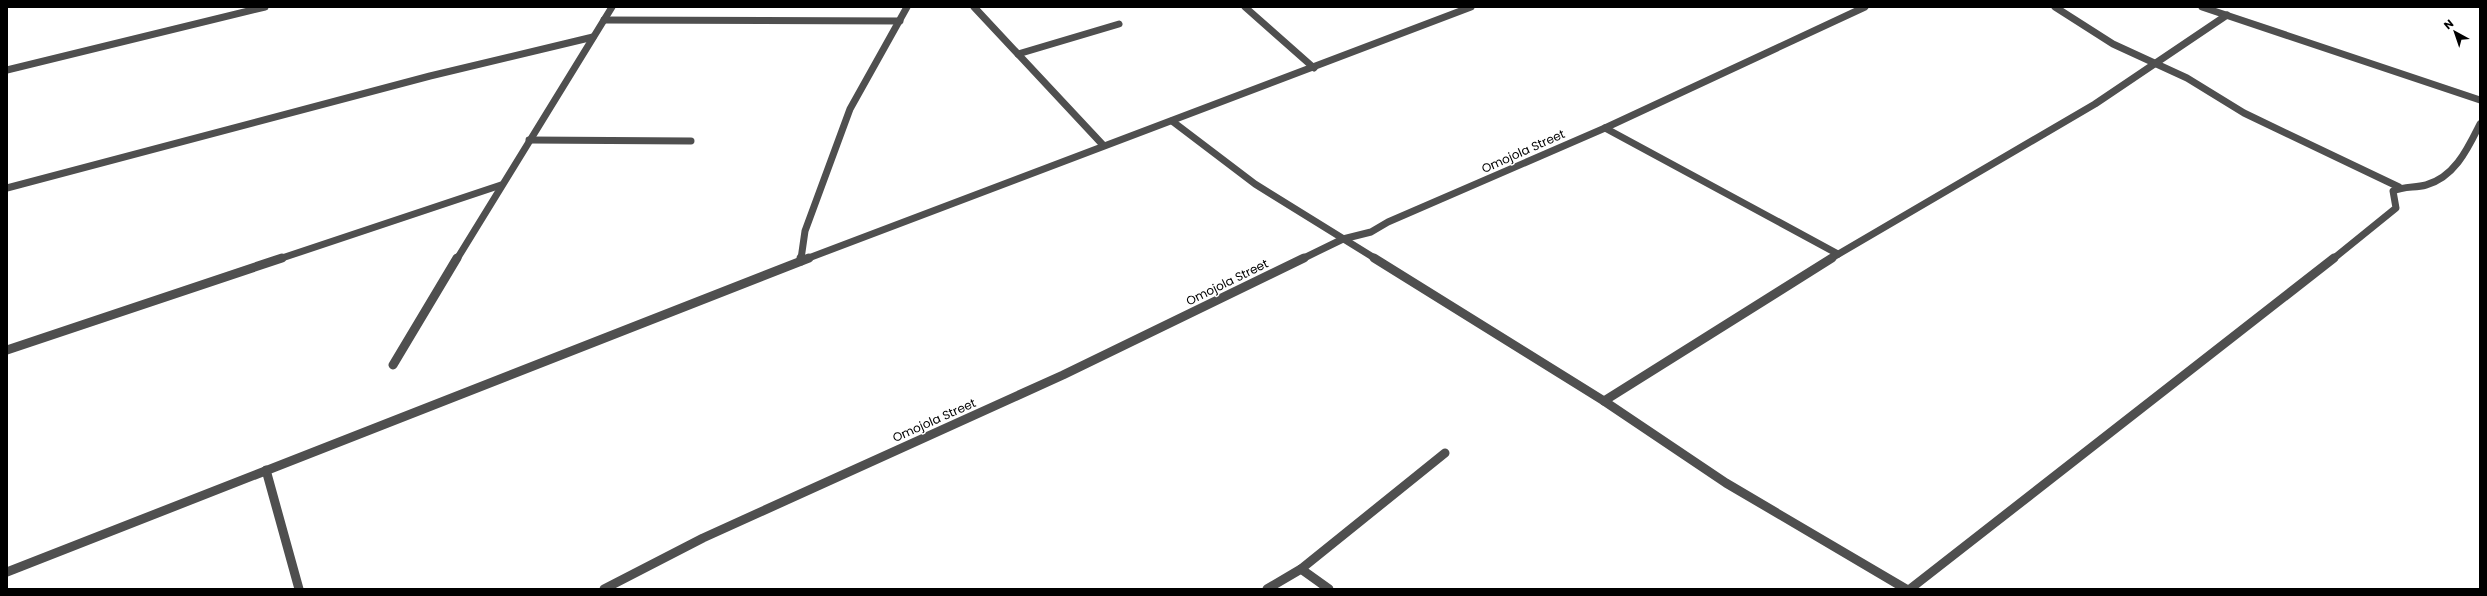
<svg xmlns="http://www.w3.org/2000/svg" width="2487" height="596" font-family="Poppins,sans-serif">
<style>
.lines{fill:none;stroke-linecap:round;stroke-linejoin:round}
.service{stroke:#4f4f4f;stroke-width:7}
.minor-far1{stroke:#4f4f4f;stroke-width:7}
.minor{stroke:#4f4f4f;stroke-width:9}
.labels{text-anchor:middle;dominant-baseline:central;stroke-width:3;stroke-linejoin:round;paint-order:stroke}
.street-label{font-size:12px;fill:#000;stroke:#fff}
</style>
<rect width="100%" height="100%" fill="#fff"/>
<g class="lines">
<!-- service -->
<polyline class="service" points="1018,54 1119,24"/>
<!-- minor-far1 -->
<g class="minor-far1">
<polyline points="974,7 1103,145"/>
<polyline points="1245,7 1314,68"/>
<polyline points="2055,7 2113,44 2187,78 2244,113 2399,187"/>
<polyline points="2202,7 2480,100"/>
<polyline points="604,20 900,21"/>
<polyline points="7,70 265,7"/>
<polyline points="1172,121 1255,184 1376,259"/>
<polyline points="1605,128 1838,254"/>
<polyline points="529,140 691,141"/>
<polyline points="7,188 430,76 593,37"/>
<polyline points="279,259 501,185"/>
<polyline points="457,259 612,7"/>
<polyline points="801,259 805,231 850,109 907,7"/>
<polyline points="806,259 1471,7"/>
<polyline points="1302,259 1343,239 1371,232 1388,222 1605,128 1865,7"/>
<polyline points="1830,259 2095,104 2227,15"/>
<path d="M2333,259L2396,208L2393,191C2404,186 2415,188 2426,185C2455,177 2468,148 2480,124"/>
</g>
<!-- minor -->
<g class="minor">
<polyline points="1374,258 1604,401 1726,483 1906,589"/>
<polyline points="801,261 801,258"/>
<polyline points="7,350 282,258"/>
<polyline points="393,365 457,258"/>
<polyline points="1604,401 1832,258"/>
<polyline points="266,470 299,589"/>
<polyline points="1301,569 1329,589"/>
<polyline points="7,572 809,258"/>
<polyline points="604,589 703,538 1063,375 1304,258"/>
<polyline points="1267,589 1301,569 1445,453"/>
<polyline points="1910,589 2334,258"/>
</g>
</g>
<g class="labels">
<!-- street labels -->
<g class="street-label">
<text transform="translate(1523 151) rotate(-24)">Omojola Street</text>
<text transform="translate(1227 282) rotate(-26)">Omojola Street</text>
<text transform="translate(934 420) rotate(-24)">Omojola Street</text>
</g>
</g>
<!-- border -->
<rect width="2487" height="596" fill="none" stroke="#000000" stroke-width="16"/>
<!-- north arrow -->
<g transform="translate(2455 32) rotate(320)" stroke="#ffffff" stroke-width="3" paint-order="stroke">
<path d="M0-3L7 15L0 10L-7 15Z" fill="#000000"/>
<text y="-6" font-size="11" font-weight="bold" text-anchor="middle" fill="#000000">N</text>
</g>
</svg>
